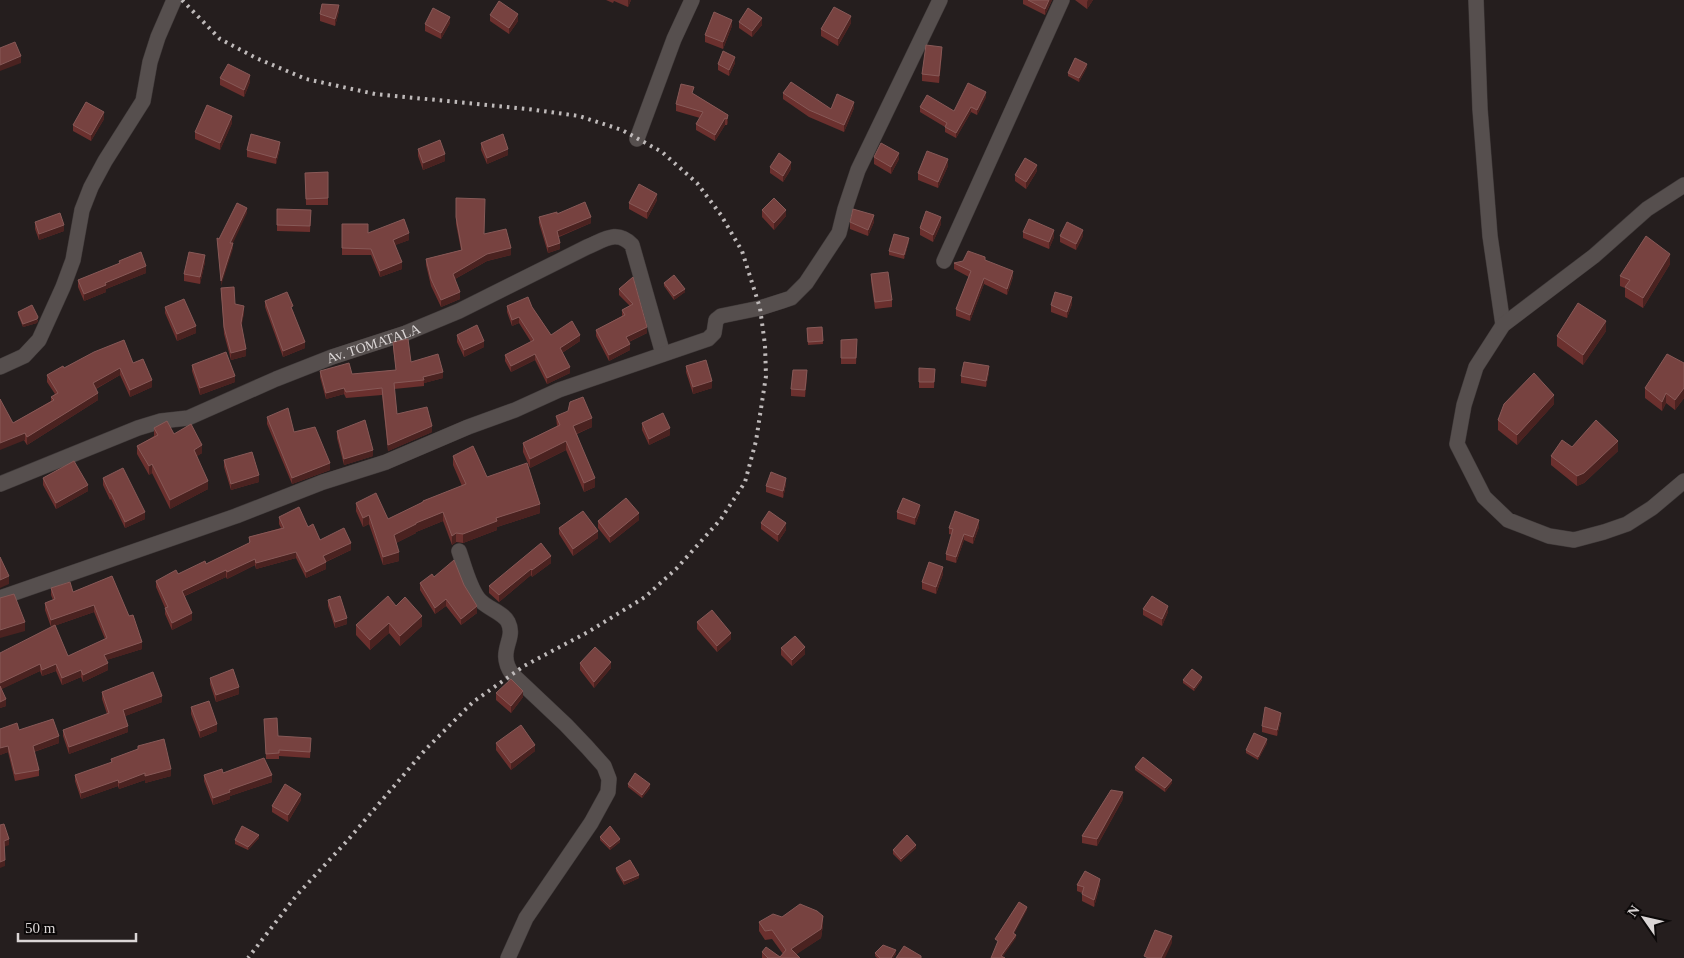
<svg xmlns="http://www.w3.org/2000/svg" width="1684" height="958" font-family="'Times New Roman',serif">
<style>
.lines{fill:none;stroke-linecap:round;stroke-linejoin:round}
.street-casing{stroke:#3f3939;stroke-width:16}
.street{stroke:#564f4e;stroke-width:15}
.rail{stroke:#bfbaba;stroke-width:4;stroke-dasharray:2.5 5;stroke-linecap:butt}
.wall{fill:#6b302e}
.shaded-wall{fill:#4a2220}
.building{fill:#774240;stroke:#875957}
.labels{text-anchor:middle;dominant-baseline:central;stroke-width:4.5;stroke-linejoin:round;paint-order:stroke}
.street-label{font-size:14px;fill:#dbd6d6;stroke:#0c0909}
</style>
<rect width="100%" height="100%" fill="#251e1e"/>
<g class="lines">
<defs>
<g id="street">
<polyline points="1476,0 1480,109 1490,236 1503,325"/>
<polyline points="637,139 674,39 692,0"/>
<polyline points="1684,185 1647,209 1594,256 1503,325 1476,367 1464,405 1457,444 1484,497 1508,520 1549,536 1574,540 1604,532 1627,524 1652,508 1684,481"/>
<polyline points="944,261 1062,0"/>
<polyline points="0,367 24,356 39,340 63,287 73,260 82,210 91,187 105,161 143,101 150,62 158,37 174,0"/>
<path id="s1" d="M0,484L138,428L161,421L188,418L276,379L332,357L406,333L459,311L587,247C604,240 617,229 632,245L663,354"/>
<path d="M459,551C464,565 469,586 478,598C485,608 503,612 508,622C517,640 496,650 512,674L566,725L587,747L604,766L609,779L608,792L591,823L526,918L508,958"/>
<polyline points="0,598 236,516 323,482 386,462 468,427 515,410 559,390 708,339 714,333 716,320 721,316 760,308 782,301 791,298 806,283 839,233 845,209 858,170 940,0"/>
</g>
</defs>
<!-- street casing -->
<use href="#street" class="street-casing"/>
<!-- street -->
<use href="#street" class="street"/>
<!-- rail -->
<polyline class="rail" points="182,0 220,39 256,58 306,79 375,94 528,109 579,116 622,130 662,152 697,183 721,215 742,251 760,308 765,345 766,376 756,441 745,482 721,519 676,569 645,597 588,632 524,666 473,702 425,750 347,841 296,896 248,958"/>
</g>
<!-- wall -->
<g class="wall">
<polygon points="606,0 631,0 628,7 614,1 613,3"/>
<polygon points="1023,0 1052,0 1045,15 1023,4"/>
<polygon points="1075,0 1093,0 1087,9"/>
<polygon points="339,11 335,26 320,21 320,14"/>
<polygon points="490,15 518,21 509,34 490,21"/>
<polygon points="739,22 762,25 752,37 739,28"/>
<polygon points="450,23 441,39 425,31 425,24"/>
<polygon points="851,23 838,46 821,36 821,29"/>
<polygon points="732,26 723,49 705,42 705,35"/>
<polygon points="942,53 939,83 922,81 922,74"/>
<polygon points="735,63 729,76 718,70 718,64"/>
<polygon points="1087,67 1079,82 1068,76 1068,73"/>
<polygon points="220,78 250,82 244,97 220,85"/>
<polygon points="783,93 831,109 854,108 844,132 809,117 783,99"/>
<polygon points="694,94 728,115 728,121 727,125 725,125 715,141 696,130 696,124 700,118 676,111 676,104"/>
<polygon points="986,97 977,115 971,112 956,138 945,132 945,127 920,112 920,107 954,111"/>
<polygon points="104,119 91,141 73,131 73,125"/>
<polygon points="232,123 220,150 195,139 195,132"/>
<polygon points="481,143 508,155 487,164 481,150"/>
<polygon points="280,148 276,164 247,157 247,150"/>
<polygon points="418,149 445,161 423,170 418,156"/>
<polygon points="874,157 899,159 891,174 874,164"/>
<polygon points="948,166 938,188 918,180 918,173"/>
<polygon points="770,167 791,169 783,182 770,173"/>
<polygon points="1037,171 1026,189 1015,181 1015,175"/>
<polygon points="328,172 328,205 306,205 305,173"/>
<polygon points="456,198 484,234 511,255 487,261 455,279 460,299 441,307 431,286 426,265 426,259 461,250 456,224"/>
<polygon points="657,200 647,219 629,209 629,203"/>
<polygon points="277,209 311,210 310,232 277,231"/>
<polygon points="762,210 786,216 774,230 762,217"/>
<polygon points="557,214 591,223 559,237 560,249 548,253 539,223 539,217"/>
<polygon points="35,222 64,231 39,240 35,229"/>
<polygon points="850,222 874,222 868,236 850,229"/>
<polygon points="342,224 368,233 409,240 395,245 402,269 380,277 371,255 342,255"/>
<polygon points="941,224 933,242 920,235 920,228"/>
<polygon points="1023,232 1054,237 1049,249 1023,238"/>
<polygon points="1060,236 1083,236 1076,250 1060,242"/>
<polygon points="909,241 904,259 889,255 889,251"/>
<polygon points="985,260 1013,277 1007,295 984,284 970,321 956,316 956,309 969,277 954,269 954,263"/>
<polygon points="119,261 146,273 106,289 106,292 84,301 78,287 78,280 119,264"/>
<polygon points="205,262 200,284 184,281 184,274"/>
<polygon points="1670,264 1643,308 1625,297 1625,288 1620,286 1620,276"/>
<polygon points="871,274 892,300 892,307 875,309 871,281"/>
<polygon points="633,277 647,333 629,342 630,350 609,361 596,336 596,330 622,316 622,310 630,306 619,295 619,289"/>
<polygon points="664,283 685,292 674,300 664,286"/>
<polygon points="221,288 235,304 244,313 241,326 246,356 231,360 224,334"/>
<polygon points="265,301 293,311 305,348 283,357 265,307"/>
<polygon points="1072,304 1067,318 1051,312 1051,305"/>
<polygon points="507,306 532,307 551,335 580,341 562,353 570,373 547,384 535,360 511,372 505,361 505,355 531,342 519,323 512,326 507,312"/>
<polygon points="165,307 196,333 177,341 165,313"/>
<polygon points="18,312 38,320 37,323 23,327 18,315"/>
<polygon points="822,327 823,344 808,345 807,328"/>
<polygon points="1606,331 1583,365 1557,346 1557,336"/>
<polygon points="457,335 484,347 464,357 457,342"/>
<polygon points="841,340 857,345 856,364 841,364"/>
<polygon points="393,342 411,362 443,378 424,383 424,386 394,389 397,414 432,432 388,451 382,395 346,398 344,394 326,399 320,377 320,371 352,374 396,370 393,348"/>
<polygon points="133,363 152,387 130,397 120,375 96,389 98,400 27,445 13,423 51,401 51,397 55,394 47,382 47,375 64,368"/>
<polygon points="1684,363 1684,398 1675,410 1666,403 1662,411 1645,398 1645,388"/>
<polygon points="192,365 235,382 200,395 192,371"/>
<polygon points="686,366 712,388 693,394 686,372"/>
<polygon points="935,369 934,388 919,388 919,382"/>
<polygon points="989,372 986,387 961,383 961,376"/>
<polygon points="807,377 805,397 791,396 791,389"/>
<polygon points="1554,404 1517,445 1498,430 1498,420"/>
<polygon points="556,416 592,427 577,434 595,487 584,492 566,450 530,468 523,452 523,443 557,426"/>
<polygon points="267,417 294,432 330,470 292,484 267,424"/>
<polygon points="642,423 670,435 649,445 642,430"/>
<polygon points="154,428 174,434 202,453 197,456 208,489 170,509 152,473 149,475 137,454 137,446 154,436"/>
<polygon points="337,431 373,456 344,465 337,438"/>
<polygon points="1572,447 1618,451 1584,483 1577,486 1551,465 1551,456"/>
<polygon points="453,456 487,477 540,513 497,527 497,530 463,543 456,542 452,545 443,521 416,532 416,533 396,543 399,561 383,565 369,524 363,527 356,511 356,503 388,519 423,502 423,501 462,486 453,465"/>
<polygon points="224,460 259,482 231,490 224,467"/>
<polygon points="43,478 88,491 56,509 43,485"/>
<polygon points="103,478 145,519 125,528 111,499 110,500 103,485"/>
<polygon points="786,484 783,498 766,492 766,486"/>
<polygon points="897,512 920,512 915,525 897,519"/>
<polygon points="279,517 308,527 320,540 351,550 326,562 326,569 306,578 296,558 256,569 255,565 227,579 226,577 185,596 192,620 172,630 165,614 165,608 156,587 156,581 178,574 206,564 249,543 249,537 281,528 279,524"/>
<polygon points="639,520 610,543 598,528 598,521"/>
<polygon points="761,523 786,530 778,542 761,529"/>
<polygon points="979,527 973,544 964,540 956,563 946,560 946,554 952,535 949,534 949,528"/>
<polygon points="559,528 598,538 573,556 559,534"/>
<polygon points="551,556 551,563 532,577 531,575 499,602 489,593 489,586"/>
<polygon points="943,574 936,594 922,589 922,582"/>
<polygon points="112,576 142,649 106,660 108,670 83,682 81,677 62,685 56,671 42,676 40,671 1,689 6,706 0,708 0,653 68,656 105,639 94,612 51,627 45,610 45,603 53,600 51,595 51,588 73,592"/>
<polygon points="434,577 464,585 477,613 461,625 446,606 435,614 420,590 420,583"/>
<polygon points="328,600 347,624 335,628 328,606"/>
<polygon points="396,606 422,626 400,646 389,633 370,650 356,635 356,625"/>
<polygon points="1143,609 1168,612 1162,626 1143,615"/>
<polygon points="697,622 731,639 717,652 697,629"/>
<polygon points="781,648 805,654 792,666 781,655"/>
<polygon points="580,663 611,668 594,688 580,670"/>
<polygon points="210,678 239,694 216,702 210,684"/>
<polygon points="1183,680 1202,680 1194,691 1183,683"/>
<polygon points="102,692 162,702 125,716 128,732 69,754 63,736 63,730 107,714 102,699"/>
<polygon points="496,693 523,697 511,713 496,700"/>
<polygon points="191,707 217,731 200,738 191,714"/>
<polygon points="264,719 278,736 311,743 310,758 279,756 279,759 266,759"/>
<polygon points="1281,719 1277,736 1262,732 1262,726"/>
<polygon points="19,730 59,743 34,752 39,770 39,776 15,781 8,752 0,755"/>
<polygon points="496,743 535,751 511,770 496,750"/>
<polygon points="1267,743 1258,760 1246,753 1246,750"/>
<polygon points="138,746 171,776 145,783 145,780 119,789 118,786 81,799 75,781 75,775 111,763 111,759 138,749"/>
<polygon points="1135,767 1172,783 1165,792 1135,770"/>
<polygon points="204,775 272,782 230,796 230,799 213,805 204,781"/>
<polygon points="628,784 650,788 642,798 628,787"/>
<polygon points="1123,799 1097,846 1082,843 1082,836"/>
<polygon points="301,800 288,822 272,812 272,806"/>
<polygon points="600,837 620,842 610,850 600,840"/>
<polygon points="259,838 248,850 235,844 235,840"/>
<polygon points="916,848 901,862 893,854 893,850"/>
<polygon points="616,868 639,878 624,885 616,871"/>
<polygon points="1077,885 1100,885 1094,907 1082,901 1082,893 1077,891"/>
<polygon points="782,917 823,925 821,938 796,954 800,958 762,958 762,952 780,957 783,954 772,939 765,940 759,931 759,922"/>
<polygon points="875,953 896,954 893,958 877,958 875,956"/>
</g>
<!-- shaded-wall -->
<g class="shaded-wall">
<polygon points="628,0 631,0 628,7"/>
<polygon points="1049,0 1052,0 1045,15 1045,9"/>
<polygon points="1088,0 1093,0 1087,9 1087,2"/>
<polygon points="339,5 339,11 335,26 335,19"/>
<polygon points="518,14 518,21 509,34 509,28"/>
<polygon points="851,16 851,23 838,46 838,39"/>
<polygon points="450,17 450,23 441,39 441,33"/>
<polygon points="762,18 762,25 752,37 752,31"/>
<polygon points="732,20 732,26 723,49 723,42"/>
<polygon points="942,47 942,53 939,83 939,76"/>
<polygon points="21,56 21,63 0,71 0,65"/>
<polygon points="735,57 735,63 729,76 729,70"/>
<polygon points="1087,64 1087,67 1079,82 1079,78"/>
<polygon points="250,75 250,82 244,97 244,90"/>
<polygon points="986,92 986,97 977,115 977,110"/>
<polygon points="854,102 854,108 844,132 844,125"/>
<polygon points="971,107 971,112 956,138 956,133"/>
<polygon points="104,112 104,119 91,141 91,135"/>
<polygon points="728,115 728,121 727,125 727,119"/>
<polygon points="232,116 232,123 220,150 220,143"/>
<polygon points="725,118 725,125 715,141 715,135"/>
<polygon points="280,142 280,148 276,164 276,158"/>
<polygon points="508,149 508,155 487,164 487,158"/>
<polygon points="899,153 899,159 891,174 891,167"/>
<polygon points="445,154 445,161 423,170 423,163"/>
<polygon points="948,159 948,166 938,188 938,182"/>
<polygon points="791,162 791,169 783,182 783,176"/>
<polygon points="1037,165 1037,171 1026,189 1026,182"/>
<polygon points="657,194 657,200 647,219 647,212"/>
<polygon points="247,208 247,213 233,243 233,249 221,286 221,281 230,243"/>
<polygon points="786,210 786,216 774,230 774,223"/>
<polygon points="874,215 874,222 868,236 868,230"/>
<polygon points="591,217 591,223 557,237 557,231"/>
<polygon points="941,217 941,224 933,242 933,235"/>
<polygon points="64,225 64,231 39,240 39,234"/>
<polygon points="1054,230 1054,237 1049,249 1049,242"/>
<polygon points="1083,230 1083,236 1076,250 1076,244"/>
<polygon points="409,233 409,240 393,246 393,240"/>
<polygon points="909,238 909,241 904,259 904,255"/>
<polygon points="560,243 560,249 548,253 548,247"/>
<polygon points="511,248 511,255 487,261 453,280 453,274 487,254"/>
<polygon points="1670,254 1670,264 1643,308 1643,298"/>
<polygon points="205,255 205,262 200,284 200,277"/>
<polygon points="402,262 402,269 380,277 380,271"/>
<polygon points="146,266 146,273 106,289 106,292 84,301 84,294 105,283"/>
<polygon points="1013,271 1013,277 1007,295 1007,289"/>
<polygon points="984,278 984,284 970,321 970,315"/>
<polygon points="685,289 685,292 674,300 674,296"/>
<polygon points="460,292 460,299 441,307 441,300"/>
<polygon points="1072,297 1072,304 1067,318 1067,312"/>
<polygon points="244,306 244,313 241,330 241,323"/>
<polygon points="38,317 37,323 23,327 23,324"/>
<polygon points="519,317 519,323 512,326 512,320"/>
<polygon points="1606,321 1606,331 1583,365 1583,355"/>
<polygon points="196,326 196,333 177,341 177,334"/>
<polygon points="647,327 647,333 626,343 626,337"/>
<polygon points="580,335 580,341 560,354 560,348"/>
<polygon points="484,341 484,347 464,357 464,350"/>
<polygon points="305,342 305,348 283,357 283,351"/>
<polygon points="630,344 630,350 609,361 609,355"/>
<polygon points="246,349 246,356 231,360 231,353"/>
<polygon points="535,354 535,360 511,372 511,366"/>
<polygon points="989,366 989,372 986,387 986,381"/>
<polygon points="570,367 570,373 547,384 547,378"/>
<polygon points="120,368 120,375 93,390 93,383"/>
<polygon points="807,370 807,377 805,397 805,390"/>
<polygon points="443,372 443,378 424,383 423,377"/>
<polygon points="235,376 235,382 200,395 200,388"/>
<polygon points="152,380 152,387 130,397 130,390"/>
<polygon points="712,381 712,388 693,394 693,387"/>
<polygon points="344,388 344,394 326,399 326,393"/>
<polygon points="1684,388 1684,398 1675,410 1675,400"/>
<polygon points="98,393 98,400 27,445 27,437"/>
<polygon points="1666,393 1666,403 1662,411 1662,402"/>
<polygon points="1554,395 1554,404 1517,445 1517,435"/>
<polygon points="592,418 592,427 573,435 573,426"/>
<polygon points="432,426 432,432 388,451 388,445"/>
<polygon points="670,428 670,435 649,445 649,439"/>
<polygon points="25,433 25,440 0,450 0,443"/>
<polygon points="566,441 566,450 530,468 530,459"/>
<polygon points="1618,441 1618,451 1584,483 1577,486 1577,476"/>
<polygon points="202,445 202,453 194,458 194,450"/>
<polygon points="373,450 373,456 344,465 344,459"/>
<polygon points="330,463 330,470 292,484 292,478"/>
<polygon points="152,464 152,473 149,475 149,466"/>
<polygon points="259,475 259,482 231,490 231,484"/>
<polygon points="595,478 595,487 584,492 584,483"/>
<polygon points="786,478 786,484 783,498 783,491"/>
<polygon points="208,481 208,489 170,509 170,500"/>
<polygon points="88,485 88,491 56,509 56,503"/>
<polygon points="540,504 540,513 497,527 497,530 463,543 463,534 496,518"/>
<polygon points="920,505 920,512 915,525 915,518"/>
<polygon points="145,512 145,519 125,528 125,522"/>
<polygon points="443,512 443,521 416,532 416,533 394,544 394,535 416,523"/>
<polygon points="639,513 639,520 610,543 610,537"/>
<polygon points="369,515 369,524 363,527 363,518"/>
<polygon points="979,520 979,527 973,544 973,537"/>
<polygon points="786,523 786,530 778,542 778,535"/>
<polygon points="598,531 598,538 573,556 573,549"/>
<polygon points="456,533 456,542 452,545 452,536"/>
<polygon points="964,534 964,540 956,563 956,557"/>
<polygon points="351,543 351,550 323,563 323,556"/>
<polygon points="296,552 296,558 256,569 256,563"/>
<polygon points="399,552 399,561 383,565 383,557"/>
<polygon points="551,556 551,563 532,577 532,570"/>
<polygon points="255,559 255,565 227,579 227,572"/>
<polygon points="326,562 326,569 306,578 306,572"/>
<polygon points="943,567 943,574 936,594 936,587"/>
<polygon points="531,569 531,575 499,602 499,595"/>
<polygon points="226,570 226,577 182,597 182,591"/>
<polygon points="9,576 9,584 0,588 0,580"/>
<polygon points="446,599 446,606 435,614 435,608"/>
<polygon points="94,605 94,612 51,627 51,620"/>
<polygon points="477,606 477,613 461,625 461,619"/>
<polygon points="1168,606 1168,612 1162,626 1162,619"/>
<polygon points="192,613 192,620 172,630 172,623"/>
<polygon points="422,616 422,626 400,646 400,636"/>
<polygon points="347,618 347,624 335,628 335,622"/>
<polygon points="25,622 25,631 0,638 0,630"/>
<polygon points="389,623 389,633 370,650 370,640"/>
<polygon points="731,633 731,639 717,652 717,646"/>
<polygon points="142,642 142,649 104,661 104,655"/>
<polygon points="805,647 805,654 792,666 792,660"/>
<polygon points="611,662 611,668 594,688 594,682"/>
<polygon points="108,663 108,670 83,682 83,675"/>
<polygon points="40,664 40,671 0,690 0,683"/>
<polygon points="56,664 56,671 42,676 42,670"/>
<polygon points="81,670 81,677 62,685 62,678"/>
<polygon points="1202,677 1202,680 1194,691 1194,688"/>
<polygon points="239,687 239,694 216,702 216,695"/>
<polygon points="523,691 523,697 511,713 511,706"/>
<polygon points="162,696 162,702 123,717 123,710"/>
<polygon points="6,699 6,706 0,708 0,702"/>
<polygon points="1281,713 1281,719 1277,736 1277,730"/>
<polygon points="217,724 217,731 200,738 200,731"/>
<polygon points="128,726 128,732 69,754 69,747"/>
<polygon points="59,736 59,743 33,752 33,746"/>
<polygon points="1267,739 1267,743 1258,760 1258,757"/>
<polygon points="535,745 535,751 511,770 511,763"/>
<polygon points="8,746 8,752 0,755 0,748"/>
<polygon points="171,769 171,776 145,783 145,776"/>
<polygon points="145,773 145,780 119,789 119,783"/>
<polygon points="272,775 272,782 230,796 230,799 213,805 213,798 229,790"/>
<polygon points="118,780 118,786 81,799 81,793"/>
<polygon points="1172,780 1172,783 1165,792 1165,788"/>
<polygon points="650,784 650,788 642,798 642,795"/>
<polygon points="1123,792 1123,799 1097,846 1097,839"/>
<polygon points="301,794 301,800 288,822 288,815"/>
<polygon points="259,835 259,838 248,850 248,847"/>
<polygon points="9,839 9,845 4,847 4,841"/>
<polygon points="620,839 620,842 610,850 610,847"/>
<polygon points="916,845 916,848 901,862 901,859"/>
<polygon points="5,860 5,866 0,868 0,862"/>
<polygon points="639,875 639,878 624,885 624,881"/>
<polygon points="1100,879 1100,885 1094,907 1094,900"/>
<polygon points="1027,907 1027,910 1013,936 1013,933"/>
<polygon points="823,916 823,925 821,938 791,958 791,949"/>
<polygon points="1016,935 1016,938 1002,958 1001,956"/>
<polygon points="1172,936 1172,943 1165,958 1161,958"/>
<polygon points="896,950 896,954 893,958 891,958"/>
</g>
<!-- building -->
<g class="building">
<polygon points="1028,0 1049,0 1045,9"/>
<polygon points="499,1 518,14 509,28 490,15"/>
<polygon points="322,4 339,5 335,19 320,14"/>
<polygon points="834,7 851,16 838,39 821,29"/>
<polygon points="433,8 450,17 441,33 425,24"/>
<polygon points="748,8 762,18 752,31 739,22"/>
<polygon points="714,12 732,20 723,42 705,35"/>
<polygon points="15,42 21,56 0,65 0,48"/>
<polygon points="926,45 942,47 939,76 922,74"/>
<polygon points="723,51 735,57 729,70 718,64"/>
<polygon points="1075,58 1087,64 1079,78 1068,73"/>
<polygon points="228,64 250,75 244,90 220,78"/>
<polygon points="791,82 831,109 837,94 854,102 844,125 809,110 783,93"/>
<polygon points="968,83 986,92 977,110 971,107 956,133 945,127 947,123 920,107 927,95 954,111"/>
<polygon points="681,84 694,87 692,93 728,115 727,119 725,118 715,135 696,124 703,112 676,104"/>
<polygon points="86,102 104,112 91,135 73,125"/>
<polygon points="207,105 232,116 220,143 195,132"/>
<polygon points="251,134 280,142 276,158 247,150"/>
<polygon points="503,134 508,149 487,158 481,143"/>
<polygon points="440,140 445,154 423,163 418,149"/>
<polygon points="881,143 899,153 891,167 874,157"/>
<polygon points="927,151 948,159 938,182 918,173"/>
<polygon points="779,153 791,162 783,176 770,167"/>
<polygon points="1025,158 1037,165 1026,182 1015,175"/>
<polygon points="328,172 328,198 306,199 305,173"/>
<polygon points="639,184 657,194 647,212 629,203"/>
<polygon points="456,198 485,199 484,234 506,229 511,248 487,254 453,274 460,292 441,300 431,279 426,259 462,250 456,217"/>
<polygon points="774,198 786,210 774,223 762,210"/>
<polygon points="585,202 591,217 557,231 560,243 548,247 539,217 557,212 557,214"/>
<polygon points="237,203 247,208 230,243 233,243 221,281 217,238 219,239"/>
<polygon points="277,209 311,210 310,226 277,225"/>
<polygon points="853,209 874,215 868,230 850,222"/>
<polygon points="926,211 941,217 933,235 920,228"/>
<polygon points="60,213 64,225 39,234 35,222"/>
<polygon points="404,219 409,233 393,240 402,262 380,271 371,249 342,248 342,224 368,224 368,233"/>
<polygon points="1029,219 1054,230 1049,242 1023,232"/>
<polygon points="1067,222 1083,230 1076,244 1060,236"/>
<polygon points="894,234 909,238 904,255 889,251"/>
<polygon points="1646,236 1670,254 1643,298 1625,287 1630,280 1620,276"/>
<polygon points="968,251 985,257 985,260 1013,271 1007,289 984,278 970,315 956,309 971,271 954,263 963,261"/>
<polygon points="141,252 146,266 105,283 106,285 84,294 78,280 120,263 119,261"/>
<polygon points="189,252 205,255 200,277 184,274"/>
<polygon points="888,272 892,300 875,302 871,274"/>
<polygon points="674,275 685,289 674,296 664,283"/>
<polygon points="633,277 647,327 626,337 630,344 609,355 596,330 625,315 622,310 633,304 619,289"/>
<polygon points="234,287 235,304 244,306 241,323 246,349 231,353 224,327 221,288"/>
<polygon points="287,292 293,306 291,307 305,342 283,351 265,301"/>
<polygon points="1055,292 1072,297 1067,312 1051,305"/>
<polygon points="528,297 532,307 551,335 572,321 580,335 560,348 570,367 547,378 535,354 511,366 505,355 534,340 519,317 512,320 507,306"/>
<polygon points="184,299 196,326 177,334 165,307"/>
<polygon points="1578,303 1606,321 1583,355 1557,336"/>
<polygon points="32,305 38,317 37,319 23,324 18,312"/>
<polygon points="477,325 484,341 464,350 457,335"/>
<polygon points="822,327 823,341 808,342 807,328"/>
<polygon points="408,339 411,362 438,354 443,372 423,377 424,380 394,383 397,414 427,407 432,426 388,445 382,388 346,392 344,388 326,393 320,371 349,363 352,374 396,370 393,342"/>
<polygon points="857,339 856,358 841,358 841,340"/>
<polygon points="124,340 133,363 143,359 152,380 130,390 120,368 93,383 98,393 27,437 25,433 0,443 0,399 13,423 54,400 51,397 58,393 47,375 63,366 64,368 94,352"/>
<polygon points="226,352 235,376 200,388 192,365"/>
<polygon points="1667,354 1684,363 1684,388 1675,400 1666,393 1662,402 1645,388"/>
<polygon points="706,360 712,381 693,387 686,366"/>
<polygon points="964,362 989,366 986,381 961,376"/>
<polygon points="919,368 935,369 934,382 919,382"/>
<polygon points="793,370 807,370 805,390 791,389"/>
<polygon points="1534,373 1554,395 1517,435 1498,420 1504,404"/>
<polygon points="583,397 592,418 573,426 595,478 584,483 566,441 530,459 523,443 560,425 556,416 568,411 570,402"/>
<polygon points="288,408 294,432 315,427 330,463 292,478 267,417"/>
<polygon points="663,413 670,428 649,439 642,423"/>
<polygon points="365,420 373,450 344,459 337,431"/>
<polygon points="1596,420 1618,441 1584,473 1577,476 1551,456 1562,440 1572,447"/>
<polygon points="167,421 174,434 191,424 202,445 194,450 208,481 170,500 152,464 149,466 137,446 158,435 154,428"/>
<polygon points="473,446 487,477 527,463 540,504 496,518 497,521 463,534 456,533 452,536 443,512 416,523 416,524 394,535 399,552 383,557 369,515 363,518 356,503 376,493 388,519 423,502 423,501 466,484 453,456"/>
<polygon points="252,452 259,475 231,484 224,460"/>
<polygon points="74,461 88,485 56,503 43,478"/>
<polygon points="123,468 145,512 125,522 111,493 110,493 103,478"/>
<polygon points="771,472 786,478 783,491 766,486"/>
<polygon points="626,498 639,513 610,537 598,521"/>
<polygon points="903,498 920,505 915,518 897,512"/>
<polygon points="299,507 308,527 313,524 320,540 344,528 351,543 323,556 326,562 306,572 296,552 256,563 255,559 227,572 226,570 182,591 192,613 172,623 165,608 168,607 156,581 176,570 178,574 205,561 206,564 249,543 250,542 249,537 284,528 279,517"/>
<polygon points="583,511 598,531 573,549 559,528"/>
<polygon points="769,511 786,523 778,535 761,523"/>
<polygon points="955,511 979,520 973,537 964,534 956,557 946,554 953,529 949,528"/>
<polygon points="541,543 551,556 532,570 531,569 499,595 489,586"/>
<polygon points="0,557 9,576 0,580"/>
<polygon points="454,560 464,585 477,606 461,619 446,599 435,608 420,583 432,574 434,577"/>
<polygon points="929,562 943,567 936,587 922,582"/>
<polygon points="112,576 129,616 133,615 142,642 104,655 108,663 83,675 81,670 62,678 56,664 42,670 40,664 0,683 0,653 55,625 68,656 107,638 94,605 51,620 45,603 55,599 51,588 70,582 73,592"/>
<polygon points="14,594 25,622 0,630 0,598"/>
<polygon points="340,596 347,618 335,622 328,600"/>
<polygon points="388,596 396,606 405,597 422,616 400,636 389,623 370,640 356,625"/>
<polygon points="1152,596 1168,606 1162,619 1143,609"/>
<polygon points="712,610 731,633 717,646 697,622"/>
<polygon points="795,636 805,647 792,660 781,648"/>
<polygon points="595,647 611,662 594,682 580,663"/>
<polygon points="233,669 239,687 216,695 210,678"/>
<polygon points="1192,669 1202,677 1194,688 1183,680"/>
<polygon points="153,672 162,696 123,710 128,726 69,747 63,730 109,713 102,692"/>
<polygon points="511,679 523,691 511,706 496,693"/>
<polygon points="0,686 6,699 0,702"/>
<polygon points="209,701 217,724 200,731 191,707"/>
<polygon points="1265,707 1281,713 1277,730 1262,726"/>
<polygon points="277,718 278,736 311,738 310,752 279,750 279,753 266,754 264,719"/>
<polygon points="53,719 59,736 33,746 39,770 15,774 8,746 0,748 0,729 17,723 19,730"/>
<polygon points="521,725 535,745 511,763 496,743"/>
<polygon points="1254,733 1267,739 1258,757 1246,750"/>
<polygon points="164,739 171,769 145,776 145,773 119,783 118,780 81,793 75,775 112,762 111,759 138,749 138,746"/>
<polygon points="1143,757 1172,780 1165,788 1135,767"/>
<polygon points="264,758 272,775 229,790 230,792 213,798 204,775 222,769 223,773"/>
<polygon points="635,773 650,784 642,795 628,784"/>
<polygon points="285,784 301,794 288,815 272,806"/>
<polygon points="1111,790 1123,792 1097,839 1082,836"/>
<polygon points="4,824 9,839 4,841 5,860 0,862 0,825"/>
<polygon points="242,826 259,835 248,847 235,840"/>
<polygon points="610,826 620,839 610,847 600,837"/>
<polygon points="907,835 916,845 901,859 893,850"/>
<polygon points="630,860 639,875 624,881 616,868"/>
<polygon points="1085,871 1100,879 1094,900 1082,894 1084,887 1077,885"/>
<polygon points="1019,902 1027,907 1013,933 1016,935 1001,956 1005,958 991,958 998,941 995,939"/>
<polygon points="800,904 817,911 823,916 821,929 791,949 800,958 768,958 762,952 766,947 780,957 786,950 772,930 765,931 759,922 773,914 782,917"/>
<polygon points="1155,930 1172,936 1161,958 1148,958 1144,956"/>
<polygon points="883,945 896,950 891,958 880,958 875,953"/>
<polygon points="904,946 921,956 921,958 896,958"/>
</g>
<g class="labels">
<!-- street labels -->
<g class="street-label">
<text stroke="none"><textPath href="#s1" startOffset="400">Av. TOMATALA</textPath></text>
</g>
</g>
<!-- north arrow -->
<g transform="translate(1644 918) rotate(304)" stroke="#0c0909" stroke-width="4" paint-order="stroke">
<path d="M0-4L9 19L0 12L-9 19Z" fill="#dbd6d6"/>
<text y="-8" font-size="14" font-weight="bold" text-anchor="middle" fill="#dbd6d6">N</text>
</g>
<!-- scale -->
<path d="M18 933v8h118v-8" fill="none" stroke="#dbd6d6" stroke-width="2.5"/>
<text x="25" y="933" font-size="15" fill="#dbd6d6" stroke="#0c0909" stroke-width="4" paint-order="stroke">50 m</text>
</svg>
